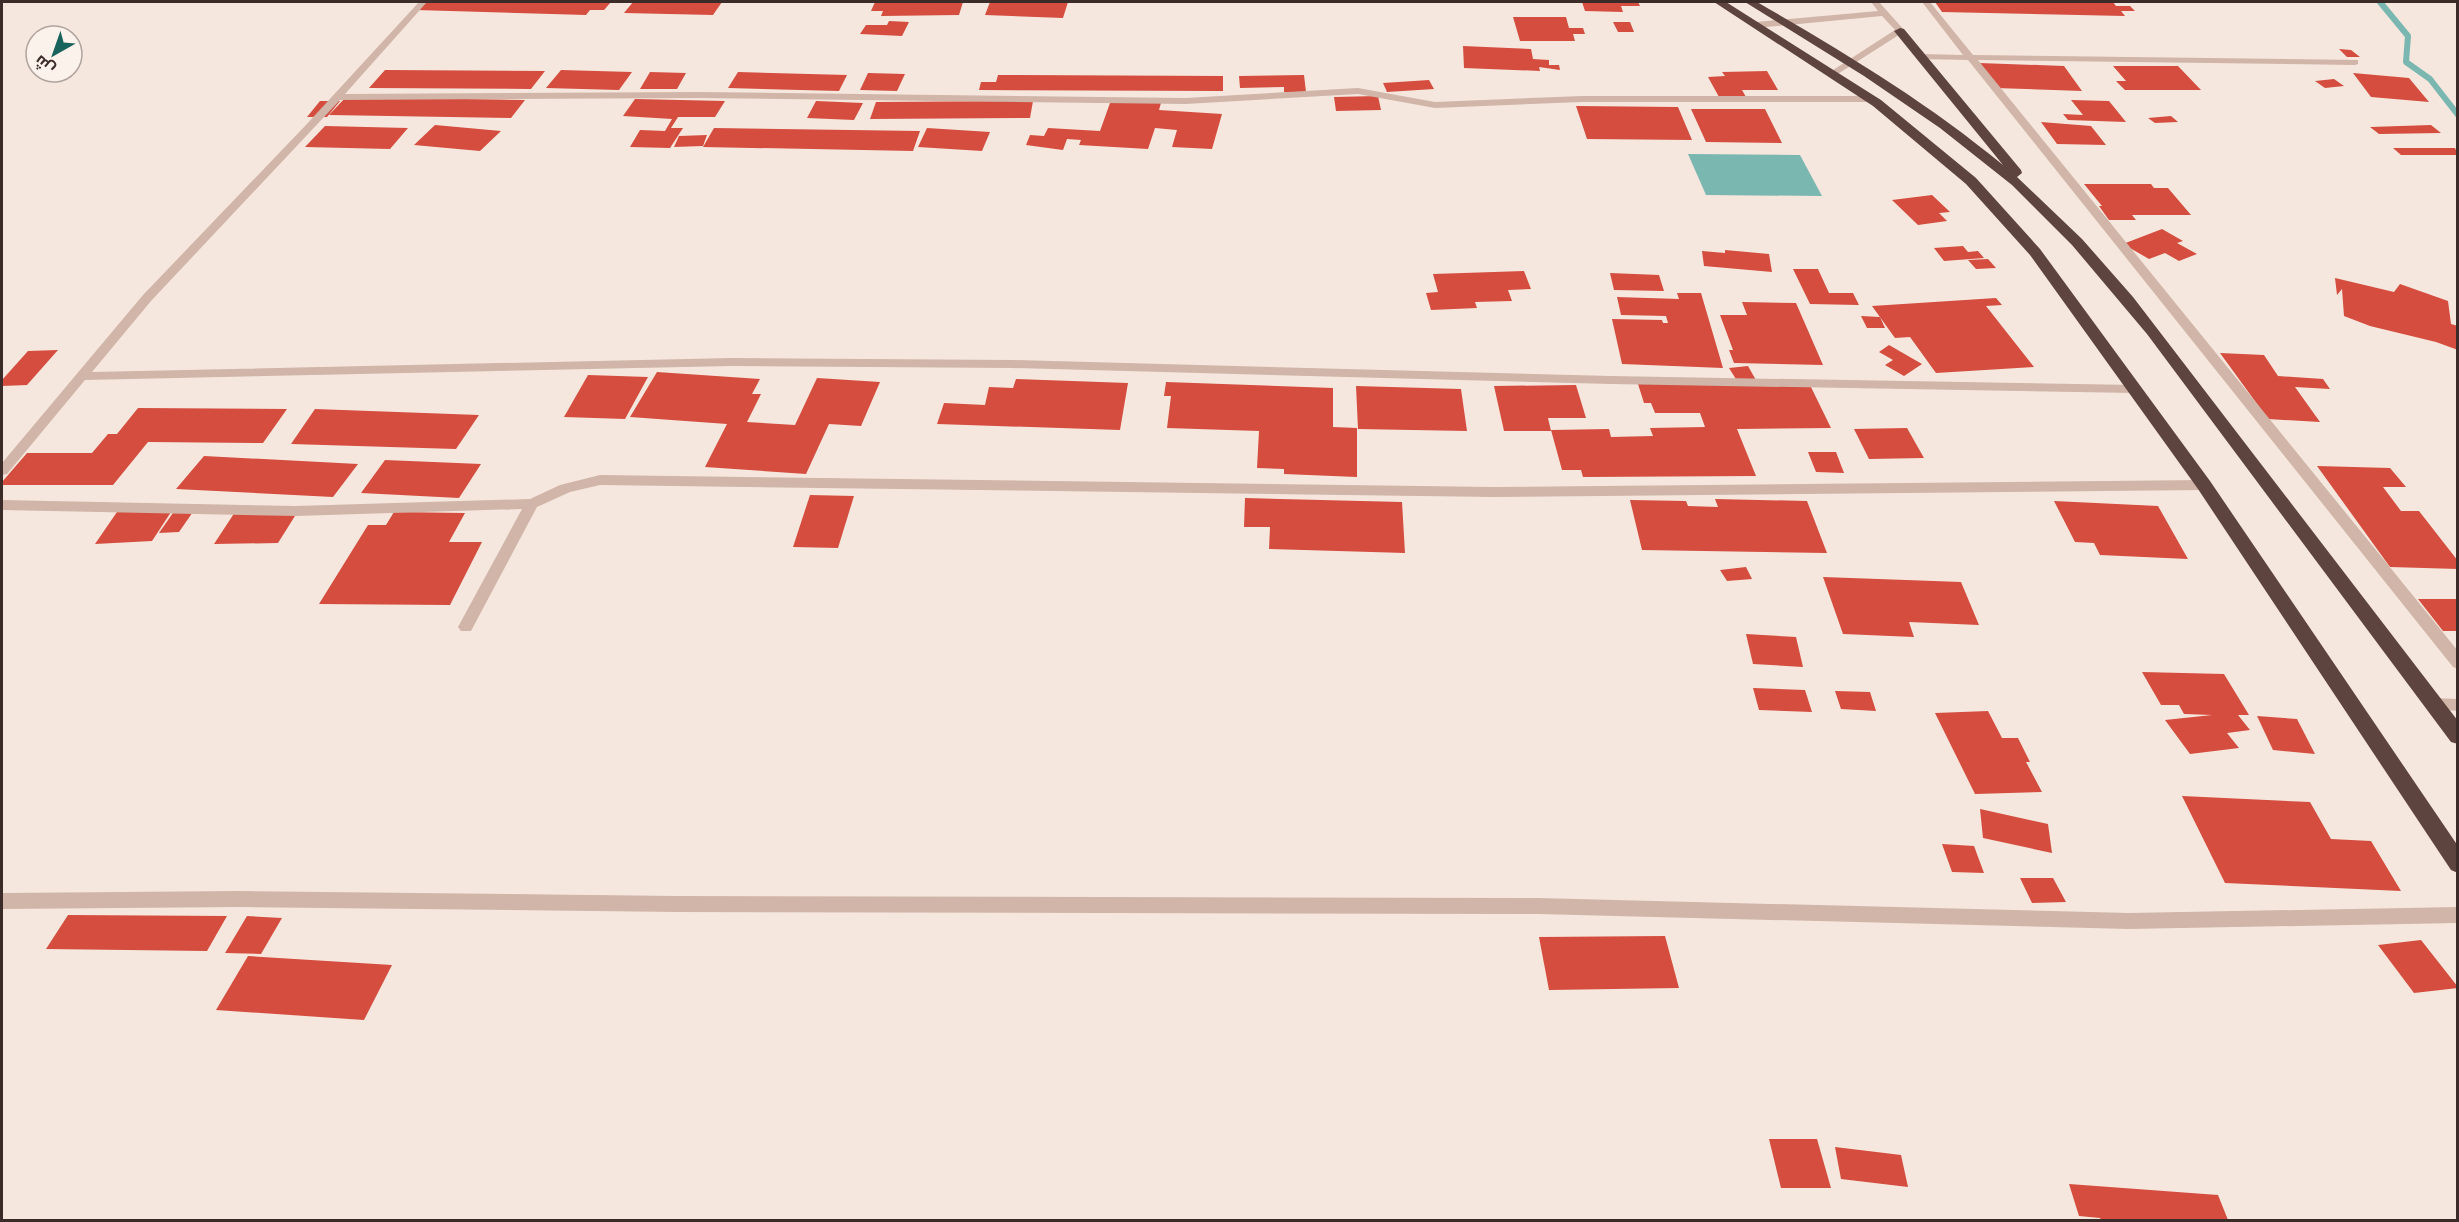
<svg xmlns="http://www.w3.org/2000/svg" width="2459" height="1222" viewBox="0 0 2459 1222" font-family="Ubuntu,Cairo,sans-serif">
	<style>
		.water { fill: #79b7b0 }
		.lines { fill: none; stroke-linecap: round; stroke-linejoin: round }
		.stream { stroke: #79b7b0; stroke-width: 6 }
		.building { fill: #d44d3e }
		.minor { fill: #d0b5a8; fill-rule: evenodd }
		.highway { fill: #5e443f; fill-rule: evenodd }
	</style>
	<rect width="100%" height="100%" fill="#f6e7de"/>
	<polygon class="water" points="1688,154 1800,155 1822,196 1706,195"/>
	<g class="lines">
		<polyline class="stream" points="2380,2 2408,36 2406,62 2430,79 2458,115"/>
	</g>
	<g class="building">
		<polygon points="424,2 611,2 604,10 590,10 586,15 416,10"/>
		<polygon points="633,2 722,2 713,15 624,13"/>
		<polygon points="875,2 963,2 959,15 881,16 883,11 871,11"/>
		<polygon points="990,2 1068,2 1063,18 985,15"/>
		<polygon points="1582,2 1638,2 1640,6 1621,6 1623,12 1585,11"/>
		<polygon points="1935,2 2113,2 2116,6 2130,6 2135,11 2121,11 2125,16 1942,12"/>
		<polygon points="1513,17 1566,17 1569,28 1583,28 1585,34 1573,34 1575,41 1520,41"/>
		<polygon points="889,21 909,22 902,36 860,34 866,25 887,25"/>
		<polygon points="1613,22 1630,22 1634,32 1618,32"/>
		<polygon points="1463,46 1531,49 1533,59 1549,60 1549,65 1559,65 1560,70 1539,67 1540,71 1464,68"/>
		<polygon points="2339,49 2351,50 2360,57 2347,57"/>
		<polygon points="1979,63 2064,66 2082,91 1995,88"/>
		<polygon points="2113,66 2178,66 2201,90 2125,90 2116,81 2126,81"/>
		<polygon points="385,70 545,71 531,89 369,88"/>
		<polygon points="561,70 632,72 619,90 546,88"/>
		<polygon points="1767,71 1778,90 1742,90 1746,97 1719,97 1708,77 1725,76 1722,72"/>
		<polygon points="650,72 686,73 677,89 640,89"/>
		<polygon points="738,72 847,75 839,91 728,88"/>
		<polygon points="868,73 905,74 897,91 860,90"/>
		<polygon points="2353,73 2409,78 2429,102 2371,97"/>
		<polygon points="998,75 1223,76 1223,91 979,90 981,82 996,82"/>
		<polygon points="1304,75 1306,92 1284,92 1284,87 1240,88 1239,76"/>
		<polygon points="2334,79 2344,86 2325,88 2315,81"/>
		<polygon points="1429,80 1434,89 1387,92 1383,83"/>
		<polygon points="1378,96 1381,110 1336,111 1334,97"/>
		<polygon points="346,97 525,100 511,118 329,115"/>
		<polygon points="635,99 725,101 715,117 678,117 671,128 683,128 670,148 630,147 640,130 665,131 672,119 623,116"/>
		<polygon points="2071,100 2109,101 2126,122 2068,120 2063,114 2083,115"/>
		<polygon points="320,101 340,101 327,117 307,117"/>
		<polygon points="816,101 863,103 854,120 807,118"/>
		<polygon points="1033,101 1030,118 870,119 876,102"/>
		<polygon points="1110,103 1161,103 1159,110 1222,114 1212,149 1172,147 1177,130 1155,128 1148,149 1079,145 1081,140 1067,139 1063,150 1026,145 1030,135 1044,136 1048,128 1100,131"/>
		<polygon points="1576,106 1678,107 1692,140 1587,139"/>
		<polygon points="1691,109 1765,109 1782,143 1706,142"/>
		<polygon points="2171,116 2178,122 2155,123 2148,118"/>
		<polygon points="2041,122 2091,126 2106,145 2057,144"/>
		<polygon points="435,125 501,131 480,151 414,145"/>
		<polygon points="2431,125 2441,133 2379,134 2370,127"/>
		<polygon points="325,126 408,128 390,149 305,147"/>
		<polygon points="714,128 920,131 913,151 703,147"/>
		<polygon points="927,128 990,132 982,151 918,147"/>
		<polygon points="707,135 703,146 674,147 679,136"/>
		<polygon points="2393,148 2455,148 2458,155 2401,155"/>
		<polygon points="2084,184 2151,184 2154,188 2168,188 2191,215 2132,215 2136,220 2109,220 2099,206 2102,206"/>
		<polygon points="1932,195 1950,212 1939,213 1947,221 1918,225 1892,200"/>
		<polygon points="2162,229 2183,241 2177,243 2197,254 2179,261 2165,253 2149,259 2123,244"/>
		<polygon points="1963,246 1968,252 1978,251 1984,258 1944,261 1934,248"/>
		<polygon points="1725,250 1769,254 1772,272 1704,266 1702,251 1725,253"/>
		<polygon points="1988,259 1996,268 1976,269 1968,260"/>
		<polygon points="1793,269 1818,269 1829,293 1853,293 1859,305 1810,304"/>
		<polygon points="1524,271 1531,289 1508,290 1512,301 1475,302 1477,308 1431,310 1426,293 1438,292 1433,274"/>
		<polygon points="1610,273 1659,275 1664,291 1614,290"/>
		<polygon points="2335,278 2394,292 2400,284 2448,301 2451,324 2458,326 2458,350 2436,342 2370,326 2344,316 2342,289 2337,295"/>
		<polygon points="1677,293 1701,293 1723,368 1622,364 1612,319 1662,320 1663,323 1668,323 1666,316 1621,315 1617,297 1679,299"/>
		<polygon points="1996,298 2002,305 1986,306 2034,367 1936,373 1910,337 1895,338 1872,306"/>
		<polygon points="1742,302 1796,303 1823,365 1734,363 1729,350 1733,350 1720,315 1747,315"/>
		<polygon points="1861,316 1880,317 1885,328 1867,328"/>
		<polygon points="1889,345 1922,364 1904,376 1885,365 1893,360 1879,352"/>
		<polygon points="58,350 27,385 2,386 2,380 28,351"/>
		<polygon points="2220,353 2264,355 2278,376 2323,379 2330,389 2295,387 2320,422 2268,419"/>
		<polygon points="1748,366 1757,382 1809,383 1831,428 1737,429 1756,476 1583,477 1581,470 1562,470 1551,430 1609,429 1611,437 1653,436 1650,428 1705,427 1700,413 1655,413 1651,403 1644,403 1638,384 1739,384 1729,368"/>
		<polygon points="657,372 760,379 752,394 761,394 747,422 795,425 817,378 880,382 861,426 829,424 806,474 705,467 727,424 630,417"/>
		<polygon points="588,375 648,377 625,419 564,417"/>
		<polygon points="1016,379 1128,383 1120,430 937,424 944,403 985,405 989,387 1013,388"/>
		<polygon points="1166,382 1333,388 1333,427 1357,428 1357,477 1284,474 1284,469 1257,468 1259,431 1167,428 1171,396 1164,396"/>
		<polygon points="1576,385 1586,418 1548,418 1551,431 1504,431 1494,386"/>
		<polygon points="1356,386 1461,389 1467,431 1358,429"/>
		<polygon points="138,408 287,409 263,443 148,442 113,485 2,485 2,482 27,453 92,453 108,434 117,434"/>
		<polygon points="315,409 479,415 456,449 291,444"/>
		<polygon points="1907,428 1924,458 1869,459 1854,429"/>
		<polygon points="1808,452 1836,452 1844,473 1816,472"/>
		<polygon points="204,456 358,464 333,497 176,489"/>
		<polygon points="385,460 481,464 459,498 361,493"/>
		<polygon points="2317,466 2390,468 2406,487 2383,487 2401,511 2419,511 2458,561 2458,569 2390,567"/>
		<polygon points="810,495 854,496 838,548 793,547"/>
		<polygon points="1245,498 1402,502 1405,553 1269,549 1270,527 1244,527"/>
		<polygon points="1715,499 1807,501 1827,553 1642,550 1630,500 1686,501 1688,506 1718,507"/>
		<polygon points="2054,501 2158,506 2188,559 2100,555 2094,543 2075,542"/>
		<polygon points="300,508 278,543 214,544 237,509"/>
		<polygon points="173,509 152,541 95,544 117,512"/>
		<polygon points="195,509 179,532 159,533 175,510"/>
		<polygon points="394,512 465,513 449,542 482,542 450,605 319,604 368,525 386,525"/>
		<polygon points="1746,567 1752,579 1727,581 1720,570"/>
		<polygon points="1823,577 1961,582 1979,625 1909,622 1914,637 1843,634"/>
		<polygon points="2418,599 2458,599 2458,631 2443,631"/>
		<polygon points="1746,634 1796,637 1803,667 1753,664"/>
		<polygon points="2142,672 2224,674 2249,715 2238,715 2250,730 2227,733 2239,748 2190,754 2165,720 2212,715 2184,714 2179,705 2161,705"/>
		<polygon points="1753,688 1805,690 1812,712 1759,710"/>
		<polygon points="1835,691 1870,692 1876,711 1841,709"/>
		<polygon points="1988,711 2002,738 2018,738 2030,762 2026,762 2042,792 1975,794 1935,713"/>
		<polygon points="2257,716 2297,719 2315,754 2273,750"/>
		<polygon points="2182,796 2310,802 2331,839 2371,841 2401,891 2225,883"/>
		<polygon points="1980,809 2048,824 2052,853 1983,838"/>
		<polygon points="1942,844 1974,846 1984,873 1952,872"/>
		<polygon points="2020,878 2053,878 2066,902 2032,903"/>
		<polygon points="68,915 227,916 207,951 46,949"/>
		<polygon points="247,916 282,918 261,954 225,953"/>
		<polygon points="1665,936 1679,988 1549,990 1539,937"/>
		<polygon points="2421,940 2458,987 2458,988 2414,993 2378,945"/>
		<polygon points="248,956 392,965 364,1020 216,1010"/>
		<polygon points="1769,1139 1817,1139 1831,1188 1781,1188"/>
		<polygon points="1835,1147 1901,1155 1908,1187 1841,1179"/>
		<polygon points="2069,1184 2218,1195 2228,1220 2101,1220 2100,1218 2079,1216"/>
	</g>
	<g class="lines">
		<g class="minor">
			<polygon points="419,2 427,2 345,94 698,92 1186,98 1358,88 1435,102 1582,96 1869,96 1874,99 1869,102 1582,102 1435,108 1358,94 1186,104 698,98 340,100 151,301 92,372 731,358 1012,360 1611,376 2135,385 2141,389 2135,393 1611,384 1012,368 731,366 85,380 7,474 2,475 2,463 143,295 305,126"/>
			<polygon points="1871,2 1879,2 1905,31 1833,77 1828,74 1830,72 1895,30 1882,16 1756,28 1751,25 1756,22 1878,11"/>
			<polygon points="1922,2 1930,2 1973,55 2358,60 2358,64 2355,65 1978,60 2458,651 2458,669 2453,667 1968,60 1919,59 1919,55 1922,54 1963,55"/>
			<polygon points="600,475 1494,487 2204,480 2211,485 2204,490 1494,497 600,485 570,492 537,507 471,631 461,631 458,627 522,509 296,516 2,510 2,500 296,506 530,499 560,485"/>
			<polygon points="2433,698 2458,699 2458,711 2427,708 2425,704 2427,700"/>
			<polygon points="240,891 677,896 1538,898 2129,913 2458,907 2458,923 2129,929 1538,914 677,912 240,907 2,909 2,893"/>
		</g>
		<g class="highway">
			<polygon points="1714,2 1726,2 1881,100 1976,178 2040,249 2210,481 2458,846 2458,873 2451,870 2198,489 2030,255 1966,184 1873,106"/>
			<path d="M 1745,2 L 1757,2 C 1842,51 1927,102 2003,165 L 1894,31 L 1900,28 L 1904,29 L 2021,170 L 2022,173 L 2017,177 L 2082,239 L 2133,297 L 2458,721 L 2458,744 L 2451,742 L 2147,334 L 2072,245 L 2012,185 L 1940,128 L 1864,76 Z"/>
		</g>
	</g>
	<rect width="2459" height="1222" fill="none" stroke="#3c2c29" stroke-width="6"/>
	<g transform="translate(54 54) rotate(220)"><circle r="28" fill="#fcf2ec" stroke="#afa39e" stroke-width="1.5"/>
	<path d="M0-4.5L10 22L0 15L-10 22Z" fill="#19635d"/>
	<text y="-9" font-size="16" font-weight="bold" text-anchor="middle" fill="#3c2c29">ش</text>
	</g>
</svg>
